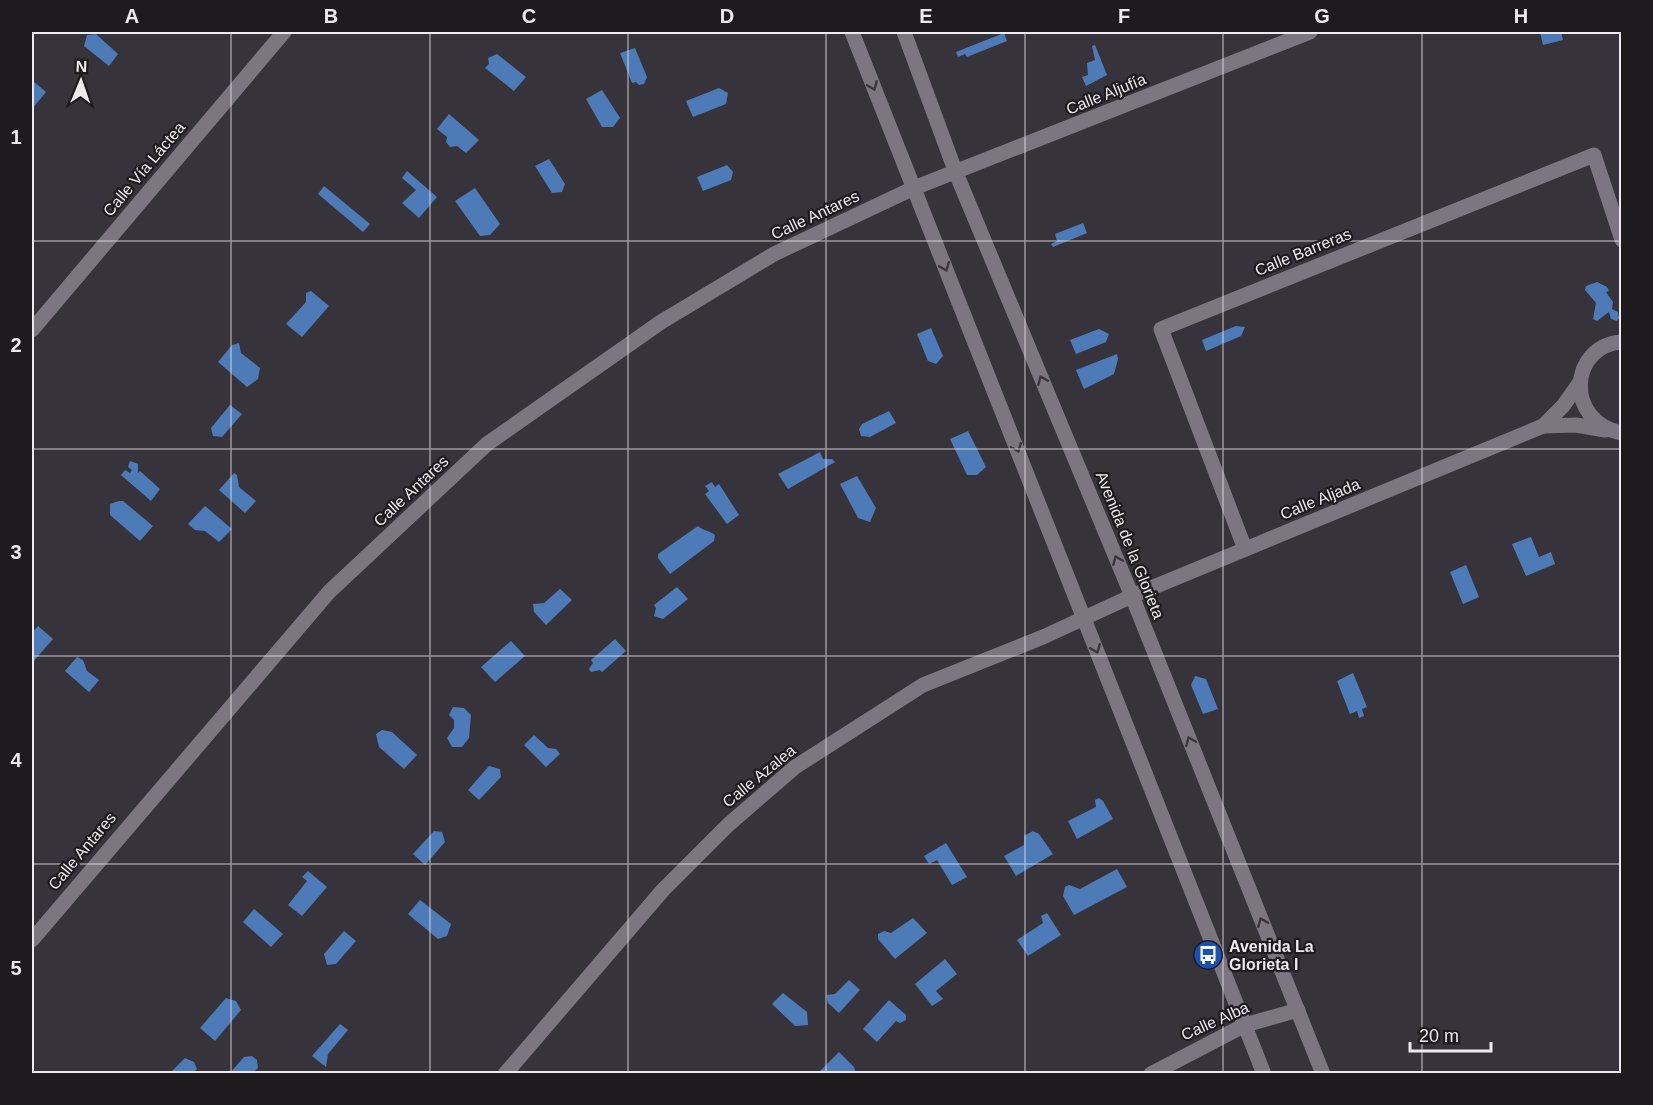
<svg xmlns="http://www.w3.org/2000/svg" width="1653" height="1105" viewBox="0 0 1653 1105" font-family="Arial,sans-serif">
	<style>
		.water { fill: #4d7bb7 }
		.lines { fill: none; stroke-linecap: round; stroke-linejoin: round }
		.minor { stroke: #7b7680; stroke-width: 15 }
		.oneway { stroke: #3a363c }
		.grid { fill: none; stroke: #ece9ef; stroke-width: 1.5; stroke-opacity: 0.55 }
		.labels { text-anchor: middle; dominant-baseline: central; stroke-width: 4.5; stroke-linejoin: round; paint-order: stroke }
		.street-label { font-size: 16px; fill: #ece9ef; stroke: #1e1b1f }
		.poi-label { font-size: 16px; font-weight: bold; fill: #ece9ef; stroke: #1e1b1f; text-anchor: start }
		.neatline { fill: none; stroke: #ece9ef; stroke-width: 2 }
		.grid-label { font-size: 20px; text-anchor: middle; font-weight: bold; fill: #ece9ef }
	</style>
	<rect width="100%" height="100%" fill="#37333b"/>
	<g class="water">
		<polygon points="1540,32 1561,32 1563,40 1543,45"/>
		<polygon points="1004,33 1007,41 967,57 965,54 958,57 956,52"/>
		<polygon points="96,34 118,54 109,66 84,46 87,35"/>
		<polygon points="1095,45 1107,75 1086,86 1082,77 1088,75 1087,63 1095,60 1092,46"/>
		<polygon points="635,48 647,77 644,84 639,85 636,82 632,83 620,53"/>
		<polygon points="497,54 526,77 514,91 485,68 489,64 488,58"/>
		<polygon points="32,80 46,92 32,109"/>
		<polygon points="719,88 728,93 726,104 693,117 686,101"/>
		<polygon points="602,90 620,118 613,127 602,127 586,99"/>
		<polygon points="449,114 479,140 466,153 457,146 450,147 446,142 447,137 437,129"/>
		<polygon points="549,159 565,184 562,192 552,193 535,166"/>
		<polygon points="727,165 733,172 731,180 703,191 697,177"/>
		<polygon points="407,171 437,197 419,218 402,203 416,190 402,178"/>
		<polygon points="324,186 370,224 363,232 318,194"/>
		<polygon points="475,188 500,224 490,235 480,236 455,201"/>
		<polygon points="1083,223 1087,233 1053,247 1051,244 1057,241 1055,234"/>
		<polygon points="1597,282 1607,287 1609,291 1606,292 1613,302 1612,309 1618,312 1619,318 1617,321 1611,319 1609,312 1597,321 1593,319 1596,303 1585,290 1586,286"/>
		<polygon points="311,291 329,306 302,337 286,324 306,302 306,293"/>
		<polygon points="1236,326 1245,327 1241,336 1206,351 1202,340"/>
		<polygon points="931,328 943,356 936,364 928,361 917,334"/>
		<polygon points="1099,329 1109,334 1106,342 1076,354 1070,340"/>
		<polygon points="239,343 241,353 260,368 258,379 247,387 218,362 232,345"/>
		<polygon points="1117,354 1118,359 1114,374 1084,389 1076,370"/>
		<polygon points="230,405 242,414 222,437 213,436 211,428"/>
		<polygon points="889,411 896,423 870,437 861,436 859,429 862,424"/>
		<polygon points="968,431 986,467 977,475 967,475 950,439"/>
		<polygon points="820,452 823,459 832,459 835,462 788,489 778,474"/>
		<polygon points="130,461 138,464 138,473 140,471 160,489 151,501 121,475 125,470 130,473 132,470 128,467"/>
		<polygon points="234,473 237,475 239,487 256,501 245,513 219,490"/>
		<polygon points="857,476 876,508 870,522 858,518 840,484"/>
		<polygon points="712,482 715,487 719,484 739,515 727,524 705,494 709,491 705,486"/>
		<polygon points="119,501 123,501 153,526 140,541 110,515 110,504"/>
		<polygon points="205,506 232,529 219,542 205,531 195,530 188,524"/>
		<path d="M 698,526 C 703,531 709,530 715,535 L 714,541 L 670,574 L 658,558 L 658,554 Z"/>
		<polygon points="1531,537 1539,557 1551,552 1555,564 1526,576 1512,544"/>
		<polygon points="1466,565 1479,597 1463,604 1450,572"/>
		<polygon points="677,587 688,599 663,619 654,616 656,608 654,605"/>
		<polygon points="560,589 572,600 546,625 534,612 533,604 544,603"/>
		<polygon points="38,626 53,639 32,663 32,633"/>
		<polygon points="615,639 626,651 602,672 600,670 591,672 589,669 593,663 591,660"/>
		<polygon points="511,641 525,656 495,682 481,667"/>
		<polygon points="77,657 83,660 87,671 99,680 89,692 65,671"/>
		<polygon points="1353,673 1367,707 1362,709 1364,716 1359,718 1357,711 1350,714 1337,681"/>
		<polygon points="1195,676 1206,679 1218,709 1203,714 1191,685"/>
		<polygon points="453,707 464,708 471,715 469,738 462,747 452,747 447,738 454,728 454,720 449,715"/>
		<polygon points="382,730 392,732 417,755 404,769 379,747 376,734"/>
		<polygon points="534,735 548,748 556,749 560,754 546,767 524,745"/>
		<polygon points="489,766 500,769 501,777 479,800 468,790"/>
		<polygon points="1099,798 1103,801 1113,819 1077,839 1068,821 1096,807 1095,800"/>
		<polygon points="434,831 442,832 445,842 425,865 413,854"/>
		<polygon points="1033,831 1039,834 1053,854 1016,876 1004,856 1024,845 1024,836"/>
		<polygon points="946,843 967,877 952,885 937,860 929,864 924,856"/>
		<polygon points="1117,869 1127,887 1074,915 1063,896 1065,887 1069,885 1080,889"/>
		<polygon points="308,871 327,887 302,916 288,905 307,881 302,877"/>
		<polygon points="420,900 451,924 447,936 438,939 408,914"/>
		<polygon points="254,909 283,934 271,947 243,922"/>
		<polygon points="1047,913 1061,935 1028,956 1017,940 1043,923 1041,916"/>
		<polygon points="913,918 927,933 895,959 878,939 878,934 884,931 891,933"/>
		<polygon points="344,931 356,941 336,964 327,965 324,954"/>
		<polygon points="945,959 957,974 936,991 943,999 932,1006 915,984"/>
		<polygon points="849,980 860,990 839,1013 828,1003 826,995 835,994"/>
		<polygon points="783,993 807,1012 808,1025 795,1026 772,1004"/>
		<polygon points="226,998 236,1001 241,1010 215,1041 200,1028"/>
		<polygon points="889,1000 906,1015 906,1020 900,1023 896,1021 877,1042 863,1029"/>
		<polygon points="340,1024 348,1030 328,1054 326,1067 312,1056"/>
		<polygon points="839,1052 854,1067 856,1073 818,1073"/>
		<polygon points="252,1056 257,1060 258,1068 253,1073 230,1073 244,1057"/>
		<polygon points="185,1058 194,1062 197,1069 193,1073 170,1073"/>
	</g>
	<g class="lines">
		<g class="minor">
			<polyline points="852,32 1264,1074"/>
			<polyline points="904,32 956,173 1132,596 1323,1074"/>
			<polyline points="32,330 284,32"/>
			<path d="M 1622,342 C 1569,345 1564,422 1622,433"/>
			<polyline points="1580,382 1563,406 1543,426 1576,425 1605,430"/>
			<polyline points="1245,549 1161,329 1594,155 1622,240"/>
			<polyline points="32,940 329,592 487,444 661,322 774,254 914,188 1310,32"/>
			<polyline points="505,1074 663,890 728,825 795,767 923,685 1043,637 1132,596 1543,426"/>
			<polyline points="1151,1074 1245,1025 1298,1010"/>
		</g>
	</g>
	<defs><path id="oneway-chevron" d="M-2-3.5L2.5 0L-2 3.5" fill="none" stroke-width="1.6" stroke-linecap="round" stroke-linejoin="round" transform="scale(1.5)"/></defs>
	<g class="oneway">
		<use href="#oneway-chevron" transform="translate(873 86) rotate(68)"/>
		<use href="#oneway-chevron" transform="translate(945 267) rotate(68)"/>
		<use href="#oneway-chevron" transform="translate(1042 380) rotate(-113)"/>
		<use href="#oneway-chevron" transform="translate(1017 448) rotate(68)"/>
		<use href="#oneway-chevron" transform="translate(1117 560) rotate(-113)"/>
		<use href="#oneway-chevron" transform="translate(1096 649) rotate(68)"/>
		<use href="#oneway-chevron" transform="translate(1190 741) rotate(-112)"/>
		<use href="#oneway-chevron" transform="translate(1262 922) rotate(-112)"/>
	</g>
	<path class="grid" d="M 231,32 L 231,1074M 430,32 L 430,1074M 628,32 L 628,1074M 826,32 L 826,1074M 1025,32 L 1025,1074M 1223,32 L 1223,1074M 1422,32 L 1422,1074M 32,241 L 1622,241M 32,449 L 1622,449M 32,656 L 1622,656M 32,864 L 1622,864"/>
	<defs>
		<g id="bus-disc" transform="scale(1.5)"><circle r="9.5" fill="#1a4fb4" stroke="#1e1b1f"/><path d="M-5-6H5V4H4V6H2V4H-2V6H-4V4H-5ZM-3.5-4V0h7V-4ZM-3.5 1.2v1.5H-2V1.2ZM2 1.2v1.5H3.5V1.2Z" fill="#fff"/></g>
	</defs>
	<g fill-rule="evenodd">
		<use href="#bus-disc" x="1208" y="955"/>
	</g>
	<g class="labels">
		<g class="street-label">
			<text transform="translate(1106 94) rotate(-22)">Calle Aljufía</text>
			<text transform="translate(144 169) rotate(-50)">Calle Vía Láctea</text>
			<text transform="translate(815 215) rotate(-25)">Calle Antares</text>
			<text transform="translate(1303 252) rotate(-22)">Calle Barreras</text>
			<text transform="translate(411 491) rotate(-43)">Calle Antares</text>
			<text transform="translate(1320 499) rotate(-22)">Calle Aljada</text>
			<text transform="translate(1130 545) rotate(68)">Avenida de la Glorieta</text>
			<text transform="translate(759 776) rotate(-39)">Calle Azalea</text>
			<text transform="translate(82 851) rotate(-50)">Calle Antares</text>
			<text transform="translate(1215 1021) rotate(-24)">Calle Alba</text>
		</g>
		<g class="poi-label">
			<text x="1229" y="946">Avenida La<tspan x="1229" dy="18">Glorieta I</tspan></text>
		</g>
	</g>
	<rect width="1653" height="1105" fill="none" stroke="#1e1b1f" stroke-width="66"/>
	<g transform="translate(81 81) rotate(2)" stroke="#1e1b1f" stroke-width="4.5" paint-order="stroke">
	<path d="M0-4.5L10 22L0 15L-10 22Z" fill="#ece9ef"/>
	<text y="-9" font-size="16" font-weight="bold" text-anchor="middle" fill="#ece9ef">N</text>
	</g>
	<path d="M1410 1042v9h81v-9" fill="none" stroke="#ece9ef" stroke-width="3"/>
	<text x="1419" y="1042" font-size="18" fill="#ece9ef" stroke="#1e1b1f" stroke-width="4.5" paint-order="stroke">20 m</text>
	<rect x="33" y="33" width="1587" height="1039" class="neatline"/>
	<g class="grid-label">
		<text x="132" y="23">A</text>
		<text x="331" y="23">B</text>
		<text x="529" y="23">C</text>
		<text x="727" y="23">D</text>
		<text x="926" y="23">E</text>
		<text x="1124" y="23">F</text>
		<text x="1322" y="23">G</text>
		<text x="1521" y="23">H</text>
		<text x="16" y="144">1</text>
		<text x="16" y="352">2</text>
		<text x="16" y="559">3</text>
		<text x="16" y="767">4</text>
		<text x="16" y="975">5</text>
	</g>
</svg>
